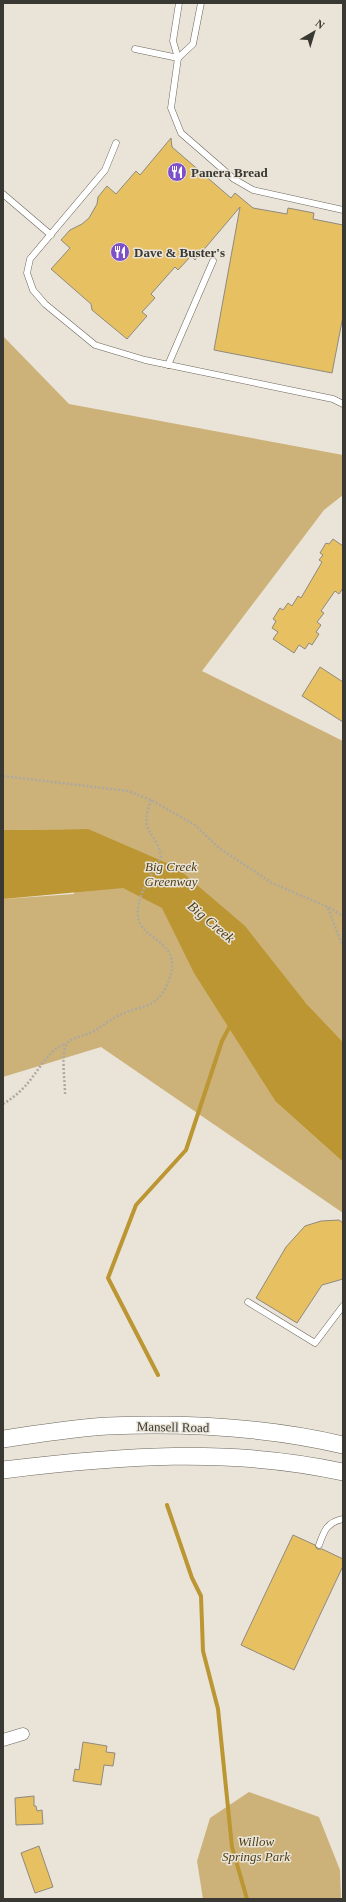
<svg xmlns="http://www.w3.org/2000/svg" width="346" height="1902" viewBox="0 0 346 1902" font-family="Georgia,serif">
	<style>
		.green { fill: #ccb278 }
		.water { fill: #bb9633 }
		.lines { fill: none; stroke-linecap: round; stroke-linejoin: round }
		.stream { stroke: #bb9633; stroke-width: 4 }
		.building { fill: #e7c061; stroke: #8f8a7f }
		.service-casing { stroke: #6b665b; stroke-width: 7 }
		.minor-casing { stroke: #6b665b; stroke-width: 13 }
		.secondary-casing { stroke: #6b665b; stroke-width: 18 }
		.path { stroke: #ada89f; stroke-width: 2.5; stroke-dasharray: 2 2; stroke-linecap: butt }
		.service { stroke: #fff; stroke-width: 6 }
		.minor { stroke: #fff; stroke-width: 12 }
		.secondary { stroke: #fff; stroke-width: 17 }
		.labels { text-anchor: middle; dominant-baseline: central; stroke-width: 3; stroke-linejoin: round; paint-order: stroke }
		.poi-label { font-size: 13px; font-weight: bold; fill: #3a3833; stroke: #eae4d8; text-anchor: start }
		.park-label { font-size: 13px; font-style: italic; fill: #4d3d14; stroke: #eae4d8 }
		.street-label { font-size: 13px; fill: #3a3833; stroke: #eae4d8 }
		.water-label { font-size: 14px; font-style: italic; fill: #4f3f17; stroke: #eae4d8 }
	</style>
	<rect width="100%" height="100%" fill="#eae4d8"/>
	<g class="green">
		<polygon points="3,336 69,404 343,455 343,495 324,510 202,671 343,741 343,1042 305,1002 276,1102 343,1162 343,1213 101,1047 3,1077 3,899 74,894 88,829 3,830"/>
		<polygon points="249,1792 319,1817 340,1870 341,1899 203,1899 197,1861 210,1818"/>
	</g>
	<polygon class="water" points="88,829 176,867 245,926 305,1002 343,1042 343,1162 276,1102 194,973 162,908 123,888 3,899 3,830"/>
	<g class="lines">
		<g class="stream">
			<polyline points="158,1375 108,1278 136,1205 186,1150 222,1041 231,1024"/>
			<polyline points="167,1505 192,1578 201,1596 203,1651 218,1709 232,1847 247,1899"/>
		</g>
	</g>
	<g class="building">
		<polygon points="171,138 172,147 231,198 235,193 253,208 287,214 288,208 314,213 313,219 343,225 343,316 332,373 214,350 240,207 195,260 191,256 178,270 175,267 151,294 155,298 142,312 147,316 127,339 92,310 91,304 51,269 70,248 61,240 70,230 82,224 89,218 97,204 98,197 107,186 116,194 136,171 140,175"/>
		<polygon points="333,539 343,546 343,588 339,594 335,591 321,611 324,613 317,622 321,625 316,632 319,634 312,645 309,643 305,649 299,645 294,653 273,639 278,632 272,628 276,621 273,619 280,608 283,610 288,603 292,606 298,596 301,598 322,562 319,560 323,555 320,553 326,543 329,544"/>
		<polygon points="320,667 343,682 343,722 302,696"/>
		<polygon points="339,1220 343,1223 343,1279 322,1285 297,1323 256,1298 286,1247 305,1226 321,1221"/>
		<polygon points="293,1535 315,1545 317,1549 322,1549 343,1559 343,1566 294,1670 241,1645"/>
		<polygon points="83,1742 107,1746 106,1752 115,1753 113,1766 104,1765 101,1785 73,1781 75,1769 79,1770"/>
		<polygon points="34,1796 34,1806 36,1806 37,1811 42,1810 43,1824 16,1825 15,1798"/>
		<polygon points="39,1846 53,1887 35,1893 21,1853"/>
	</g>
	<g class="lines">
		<g class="service-casing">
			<g id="service">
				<polyline points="179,3 173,41 178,58 171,108 181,133 234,179 253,190 343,210"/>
				<polyline points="135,49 178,58"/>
				<polyline points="178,58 193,44 201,3"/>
				<polyline points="116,143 105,170 30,259 27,273 33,290 45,304 95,345 145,360 333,399 343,404"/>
				<polyline points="3,194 51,235"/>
				<polyline points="168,365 213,261"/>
				<polyline points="248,1302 315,1343 343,1306"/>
				<path d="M 319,1545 C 324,1531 327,1522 343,1519"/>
			</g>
		</g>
		<g class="minor-casing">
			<polyline id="minor" points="3,1740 23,1734"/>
		</g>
		<g class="secondary-casing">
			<g id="secondary">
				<path d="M 3,1439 C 37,1434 73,1428 108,1426 C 186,1423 267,1427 343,1445"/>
				<path d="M 3,1470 C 117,1456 229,1447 343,1472"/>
			</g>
		</g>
		<g class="path">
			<polyline points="3,776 128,791 151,800 195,825 219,848 272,883 328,907 343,916"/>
			<polyline points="328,908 343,947"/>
			<path d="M 65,1094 C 65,1081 61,1056 66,1045 C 69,1038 80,1037 87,1034 C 100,1029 111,1018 124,1013 C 133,1009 144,1008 152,1003 C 158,999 163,993 166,987 C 189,939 140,943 138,916 C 136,896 152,874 161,857 C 157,830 138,835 151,800"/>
			<path d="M 3,1104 C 12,1099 21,1091 27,1084 C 38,1072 49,1048 66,1044"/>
		</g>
		<use href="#service" class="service"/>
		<use href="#minor" class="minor"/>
		<use href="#secondary" class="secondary"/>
	</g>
	<defs>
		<g id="restaurant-disc" transform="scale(1)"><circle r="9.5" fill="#7d50c9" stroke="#eae4d8"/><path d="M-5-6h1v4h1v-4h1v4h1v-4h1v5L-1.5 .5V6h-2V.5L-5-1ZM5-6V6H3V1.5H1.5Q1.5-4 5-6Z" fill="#fff"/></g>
	</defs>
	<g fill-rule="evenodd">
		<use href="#restaurant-disc" x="177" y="172"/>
		<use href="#restaurant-disc" x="120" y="252"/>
	</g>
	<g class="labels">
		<g class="poi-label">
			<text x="191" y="172">Panera Bread</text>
			<text x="134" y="252">Dave &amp; Buster's</text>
		</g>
		<g class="park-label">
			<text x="171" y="866">Big Creek<tspan x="171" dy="15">Greenway</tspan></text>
			<text x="256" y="1841">Willow<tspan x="256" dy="15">Springs Park</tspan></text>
		</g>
		<g class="street-label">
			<text transform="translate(173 1427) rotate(1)">Mansell Road</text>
		</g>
		<g class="water-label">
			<text transform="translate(211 922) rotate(40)">Big Creek</text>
		</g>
	</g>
	<rect width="346" height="1902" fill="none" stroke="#3a3833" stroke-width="8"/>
	<g transform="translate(314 32) rotate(38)" stroke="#eae4d8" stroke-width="3" paint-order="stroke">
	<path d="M0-3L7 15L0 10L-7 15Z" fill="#3a3833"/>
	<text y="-6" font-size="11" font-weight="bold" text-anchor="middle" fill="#3a3833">N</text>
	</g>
</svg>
